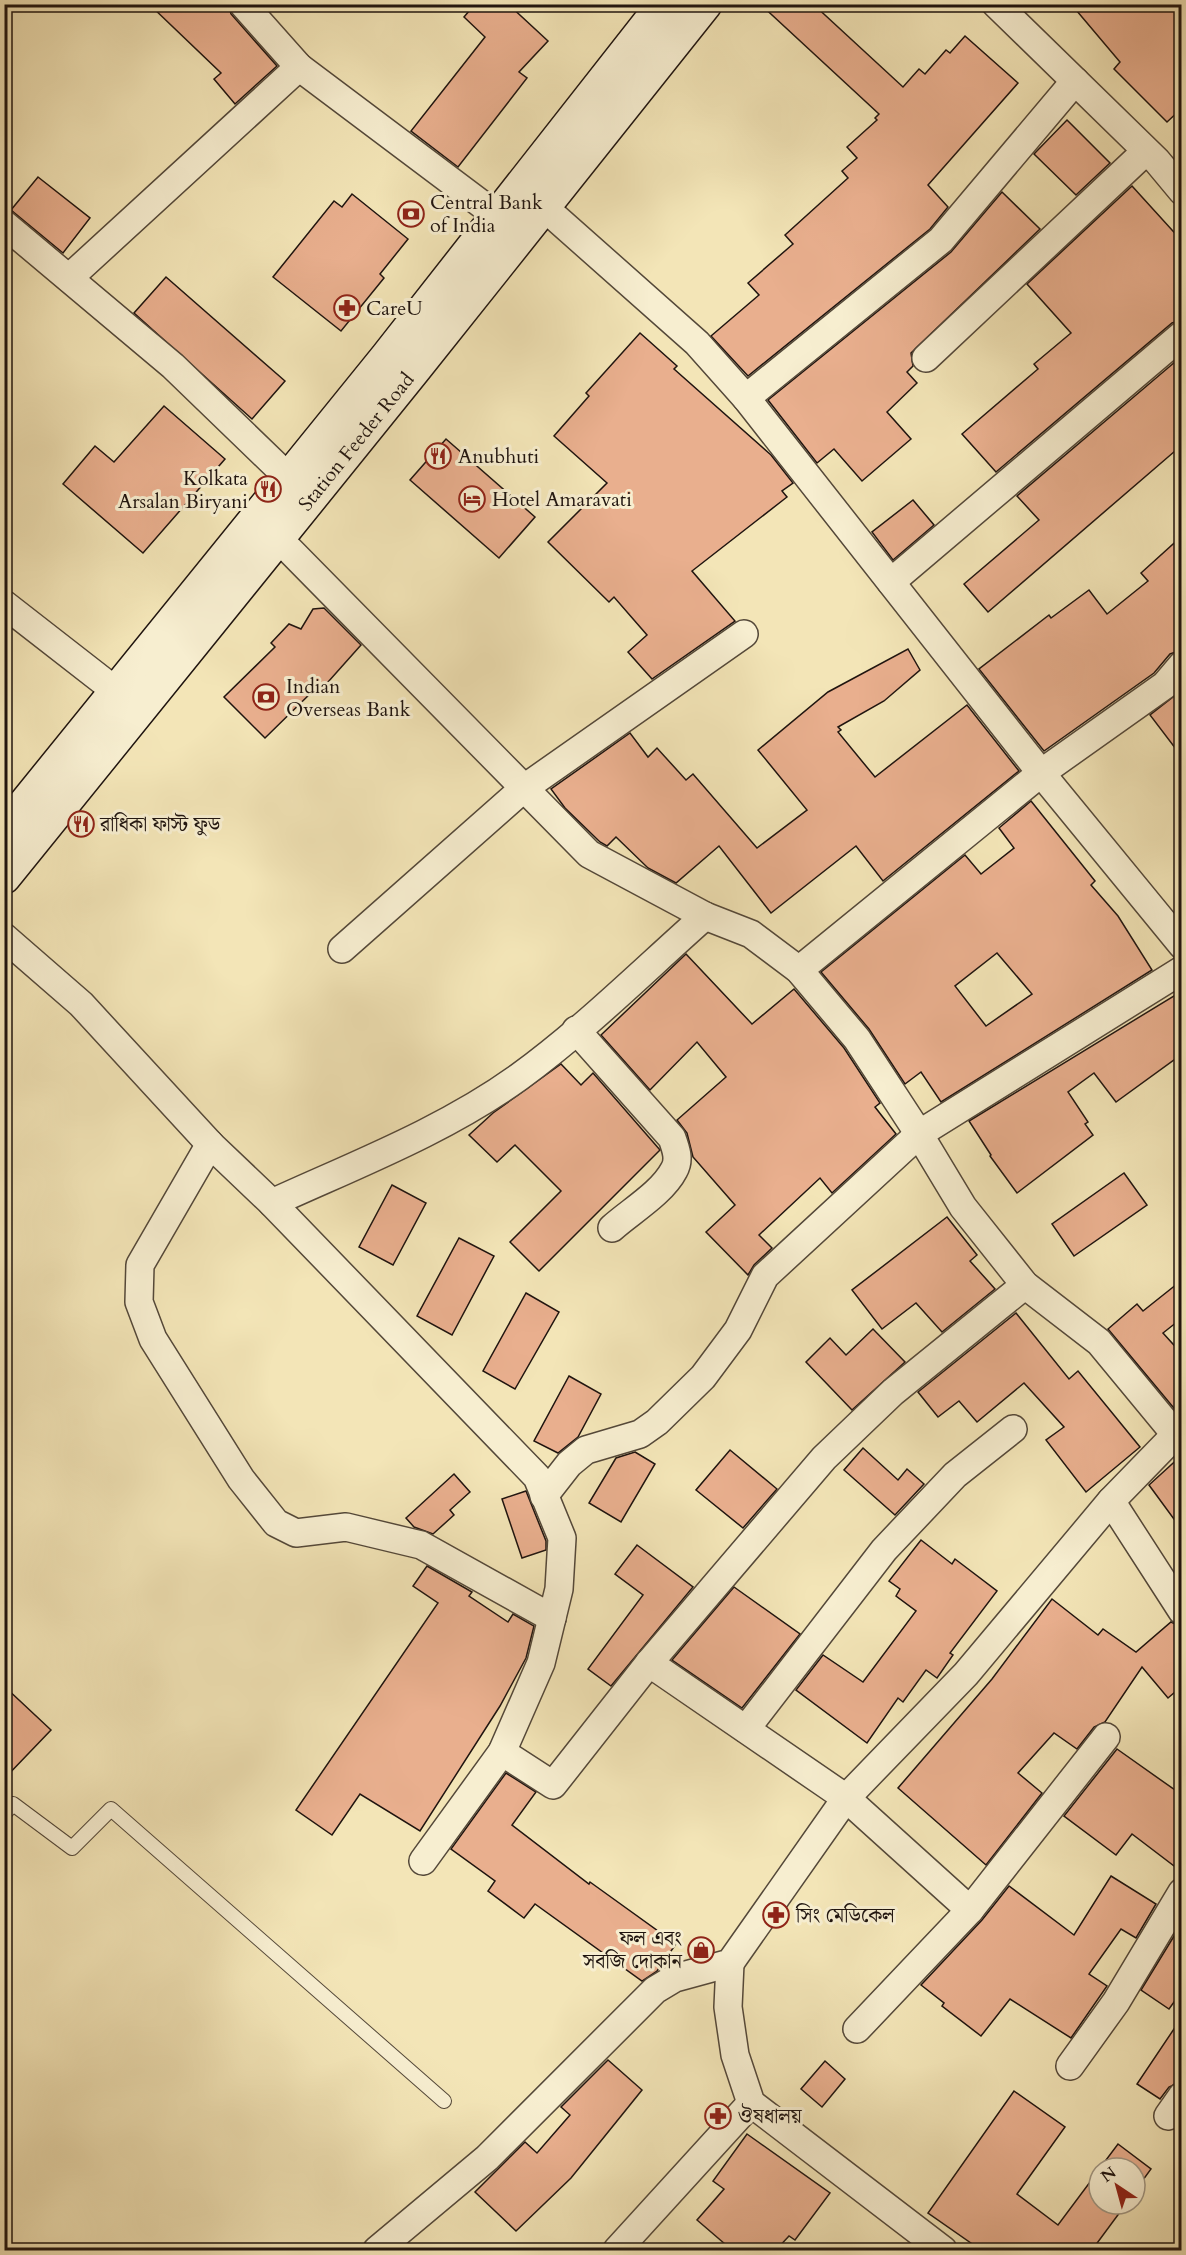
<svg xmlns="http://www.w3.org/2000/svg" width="1186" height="2255" viewBox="0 0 1186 2255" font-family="Cardo,'Noto Serif Bengali',serif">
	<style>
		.building { fill: #e9af8e; stroke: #1f140f; stroke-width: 1.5; fill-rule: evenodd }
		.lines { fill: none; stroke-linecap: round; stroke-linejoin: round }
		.lane-casing { stroke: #544839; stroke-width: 16 }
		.street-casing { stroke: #544839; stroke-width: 30 }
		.secondary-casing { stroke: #1f140f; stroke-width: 36 }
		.lane { stroke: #f7eed0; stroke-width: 14 }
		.street { stroke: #f7eed0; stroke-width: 27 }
		.secondary { stroke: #f7eed0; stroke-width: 33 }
		.labels { text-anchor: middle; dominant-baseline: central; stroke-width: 6; stroke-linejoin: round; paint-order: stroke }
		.poi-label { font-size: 20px; fill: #1f140f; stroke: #f7eed0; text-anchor: start }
		.street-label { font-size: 20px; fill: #1f140f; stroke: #f7eed0 }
	</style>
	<rect width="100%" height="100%" fill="#f3e5b7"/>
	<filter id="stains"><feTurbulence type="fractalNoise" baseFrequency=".00333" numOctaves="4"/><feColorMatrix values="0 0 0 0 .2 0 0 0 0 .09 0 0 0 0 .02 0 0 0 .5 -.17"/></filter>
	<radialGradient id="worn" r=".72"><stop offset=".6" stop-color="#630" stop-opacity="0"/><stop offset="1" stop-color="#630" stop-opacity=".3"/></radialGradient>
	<g class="building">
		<polygon points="149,4 228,4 231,14 277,66 235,104 214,79 221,73"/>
		<polygon points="475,4 508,4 548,41 519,72 527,78 458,167 411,131 485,37 464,17"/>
		<polygon points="760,4 813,4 903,87 919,69 925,74 946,50 950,53 965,36 1018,83 928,185 948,207 930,229 748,376 711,336 759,295 748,283 793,244 785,235 848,178 842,171 857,158 847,147 877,120 875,118 879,114"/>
		<polygon points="1071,4 1182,4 1182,108 1167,122 1114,69 1120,62"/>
		<polygon points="1067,120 1110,163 1076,195 1034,154"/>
		<polygon points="38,177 90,218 63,253 11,210"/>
		<polygon points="1132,186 1182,241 1182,320 1172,323 996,472 962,434 1038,369 1034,364 1071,333 1027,284"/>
		<polygon points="1002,192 1040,229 911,353 913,366 907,372 917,383 887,412 911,439 862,481 834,449 817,463 768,400 951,252"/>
		<polygon points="352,194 408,239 380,274 384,278 341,331 273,277 334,201 342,207"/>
		<polygon points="166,277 285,381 252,419 134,313"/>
		<polygon points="640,333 677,366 674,369 771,455 793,483 782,491 787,497 692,571 735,621 652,679 628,652 647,635 614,597 609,602 548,542 607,483 554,436 589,396 586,393"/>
		<polygon points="1182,356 1182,445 988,612 964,584 1039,520 1017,496"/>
		<polygon points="164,406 225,459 143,553 63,484 95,446 114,462"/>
		<polygon points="446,439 535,517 499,558 410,480"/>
		<polygon points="913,500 934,525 893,560 872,532"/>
		<polygon points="1182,536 1182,650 1170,654 1154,673 1044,751 979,669 1049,615 1051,618 1089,590 1107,614 1148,581 1141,573"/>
		<polygon points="324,608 361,645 320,691 316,688 265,738 224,697 275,647 271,643 289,624 301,629 313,609"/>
		<polygon points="908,649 920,670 884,701 838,727 841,730 838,732 875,777 967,705 1019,771 883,881 856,846 771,913 719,846 676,883 648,868 616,837 607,846 600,842 565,808 551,789 630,733 648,757 657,748 686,780 693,774 757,848 807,810 758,750 828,692"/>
		<polygon points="1182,690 1182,757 1150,715"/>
		<path d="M 1031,801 L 1095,881 L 1091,885 L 1118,916 L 1152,970 L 941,1102 L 921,1072 L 905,1084 L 869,1029 L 821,972 L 965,855 L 981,874 L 1014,848 L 999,828 ZM 997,953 L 1032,994 L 986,1026 L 955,986 Z"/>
		<polygon points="686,954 752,1024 794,989 844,1048 880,1103 875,1107 896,1134 832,1193 820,1178 759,1235 772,1248 754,1265 748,1275 706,1232 735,1205 693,1157 687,1133 677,1120 726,1077 697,1042 650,1090 601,1035"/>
		<polygon points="1182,991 1182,1054 1116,1102 1094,1073 1068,1092 1088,1122 1085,1124 1093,1135 1017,1193 990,1156 991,1155 969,1121"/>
		<polygon points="561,1064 581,1085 593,1073 660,1150 539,1271 510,1242 561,1191 515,1145 497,1162 469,1135 493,1113"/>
		<polygon points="1124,1173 1147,1205 1074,1256 1052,1224"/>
		<polygon points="392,1185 426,1203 393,1265 359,1247"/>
		<polygon points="947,1217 977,1255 970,1261 995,1289 942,1332 916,1303 882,1329 852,1290"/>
		<polygon points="459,1238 494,1256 452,1335 417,1316"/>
		<polygon points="1182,1280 1182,1318 1163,1333 1182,1354 1182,1413 1178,1413 1108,1329 1137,1304 1143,1311"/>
		<polygon points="526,1293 559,1312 515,1389 483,1371"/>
		<polygon points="1016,1313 1069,1379 1078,1371 1140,1447 1086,1492 1046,1440 1064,1427 1024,1383 977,1422 959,1401 938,1417 918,1392"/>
		<polygon points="873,1329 905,1362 852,1410 806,1362 830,1338 846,1355"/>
		<polygon points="569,1376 601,1394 578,1437 558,1453 534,1441"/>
		<polygon points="863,1448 898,1480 907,1469 924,1484 895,1515 844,1470"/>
		<polygon points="730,1450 777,1489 743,1528 696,1490"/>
		<polygon points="635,1452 655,1464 621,1522 589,1503 616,1458"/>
		<polygon points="1182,1455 1182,1530 1149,1485"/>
		<polygon points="454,1474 470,1492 450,1510 454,1515 433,1534 414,1527 406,1518"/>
		<polygon points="526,1491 546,1541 546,1550 522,1558 502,1499"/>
		<polygon points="921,1540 952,1564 955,1559 997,1591 950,1653 953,1655 937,1678 926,1670 903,1702 898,1698 867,1743 796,1690 823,1655 863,1682 916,1611 896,1596 900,1589 889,1581"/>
		<polygon points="637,1545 693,1587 611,1686 588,1669 643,1595 615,1574"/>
		<polygon points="427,1566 472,1592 469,1596 508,1622 513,1614 534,1626 526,1658 500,1706 420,1831 360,1794 332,1835 296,1810 438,1603 413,1586"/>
		<polygon points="734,1587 800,1634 742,1708 672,1660"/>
		<polygon points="1052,1599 1098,1635 1103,1629 1136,1652 1171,1622 1182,1627 1182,1686 1168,1698 1142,1667 1105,1722 1094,1727 1077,1749 1054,1733 1018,1773 1042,1793 986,1865 898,1788 992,1679"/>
		<polygon points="4,1686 51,1730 4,1779"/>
		<polygon points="1117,1749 1182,1795 1182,1872 1132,1834 1116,1855 1064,1816"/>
		<polygon points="506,1773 536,1792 512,1825 589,1884 590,1882 676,1944 657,1971 642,1981 535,1904 524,1918 488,1891 495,1881 451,1849"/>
		<polygon points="1111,1876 1156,1904 1136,1938 1121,1929 1089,1974 1107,1986 1071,2038 1010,1999 981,2036 942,2006 944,2003 921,1985 982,1920 1009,1886 1074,1935"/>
		<polygon points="1182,1923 1182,1991 1169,2009 1141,1990"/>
		<polygon points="1182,2017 1182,2081 1169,2087 1160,2099 1137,2084"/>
		<polygon points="608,2060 642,2090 571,2178 516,2231 475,2192 525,2142 537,2153 570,2115 561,2107"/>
		<polygon points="825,2061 845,2079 822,2107 801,2089"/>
		<polygon points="1014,2091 1065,2127 1017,2194 1058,2225 1099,2170 1099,2204 1126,2204 1092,2250 981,2250 928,2213"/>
		<polygon points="747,2134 830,2193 795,2240 789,2236 776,2250 732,2250 697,2220 724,2189 713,2181"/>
		<polygon points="1118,2144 1151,2169 1135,2191 1135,2168 1100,2168"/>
	</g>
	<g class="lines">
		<g class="lane-casing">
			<polyline id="lane" points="4,1814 13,1804 72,1848 111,1809 444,2101"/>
		</g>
		<g class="street-casing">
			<g id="street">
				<polyline points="243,4 299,67 496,215"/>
				<polyline points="996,4 1157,161 1182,191"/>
				<polyline points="529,194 697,343 746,398 1041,773 1182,945"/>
				<polyline points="4,224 173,366 289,478"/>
				<polyline points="69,278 299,67"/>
				<polyline points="926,358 1146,151"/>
				<polyline points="746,398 941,240 1075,81"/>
				<polyline points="263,523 589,854 705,916 751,934 799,970 857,1039 919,1134 963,1207 1025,1285 1099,1342 1175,1434"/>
				<polyline points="891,582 1182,335"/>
				<polyline points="4,604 117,692"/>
				<polyline points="4,937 81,1004 210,1144 272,1203 537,1477 562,1538 559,1589 541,1663 502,1752 423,1861"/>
				<polyline points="342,949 523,789 744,634"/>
				<polyline points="799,970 1041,773 1165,685 1182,665"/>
				<path d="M 576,1030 L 672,1138 C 676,1149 680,1160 674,1170 C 662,1193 631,1211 612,1228"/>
				<polyline points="210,1144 140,1265 139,1302 153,1339 241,1479 276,1523 296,1533 346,1527 421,1545 552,1618"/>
				<path d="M 272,1203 C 355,1165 444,1131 519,1077 C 585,1029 644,970 705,916"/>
				<polyline points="544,1496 569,1464 586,1450 640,1434 657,1422 703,1377 738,1330 765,1276 919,1134 1182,970"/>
				<polyline points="1111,1501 1182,1611"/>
				<polyline points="649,1663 846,1798 970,1910"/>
				<polyline points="746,1729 884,1550 955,1475 1013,1429"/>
				<polyline points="502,1752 553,1785 649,1663 824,1458 893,1392 1025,1285"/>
				<polyline points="730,1963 728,2007 735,2055 751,2103 943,2250"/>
				<polyline points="857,2029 970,1910 1106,1737"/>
				<polyline points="1070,2066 1116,2002 1182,1892"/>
				<polyline points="1168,2116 1182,2096"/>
				<polyline points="377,2250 487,2158 655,1990 675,1978 730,1963 846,1798 966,1674 1111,1501 1182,1428"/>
				<polyline points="617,2250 751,2103"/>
			</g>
		</g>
		<g class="secondary-casing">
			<g id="secondary">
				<polyline points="4,830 387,357 664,4"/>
				<path id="s1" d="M 4,877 L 412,372 L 705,4"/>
			</g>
		</g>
		<use href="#lane" class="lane"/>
		<use href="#street" class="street"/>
		<use href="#secondary" class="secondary"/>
	</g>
	<defs>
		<g id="bank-ring" transform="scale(1.35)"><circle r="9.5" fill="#f7eed0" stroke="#8f2418" stroke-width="1.5"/><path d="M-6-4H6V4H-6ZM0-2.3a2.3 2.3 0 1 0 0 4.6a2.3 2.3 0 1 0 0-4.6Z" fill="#8f2418"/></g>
		<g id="pharmacy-ring" transform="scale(1.35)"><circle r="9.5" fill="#f7eed0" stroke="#8f2418" stroke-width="1.5"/><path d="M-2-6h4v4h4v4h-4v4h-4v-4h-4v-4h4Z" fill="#8f2418"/></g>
		<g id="restaurant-ring" transform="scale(1.35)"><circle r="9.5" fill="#f7eed0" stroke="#8f2418" stroke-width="1.5"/><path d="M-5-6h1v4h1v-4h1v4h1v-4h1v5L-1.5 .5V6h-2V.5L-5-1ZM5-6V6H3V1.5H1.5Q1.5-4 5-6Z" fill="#8f2418"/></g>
		<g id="hotel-ring" transform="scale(1.35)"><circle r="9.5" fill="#f7eed0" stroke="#8f2418" stroke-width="1.5"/><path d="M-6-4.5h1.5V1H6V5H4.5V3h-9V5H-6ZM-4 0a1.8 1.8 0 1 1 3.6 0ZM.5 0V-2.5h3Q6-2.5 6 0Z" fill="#8f2418"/></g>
		<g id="shop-ring" transform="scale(1.35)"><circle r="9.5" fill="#f7eed0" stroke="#8f2418" stroke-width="1.5"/><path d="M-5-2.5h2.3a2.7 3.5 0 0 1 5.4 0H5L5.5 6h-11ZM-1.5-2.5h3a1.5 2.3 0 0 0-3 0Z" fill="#8f2418"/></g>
	</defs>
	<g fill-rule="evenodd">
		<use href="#bank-ring" x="411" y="214"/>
		<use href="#pharmacy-ring" x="347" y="308"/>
		<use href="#restaurant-ring" x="438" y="456"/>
		<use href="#restaurant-ring" x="268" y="489"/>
		<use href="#hotel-ring" x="472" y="499"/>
		<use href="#bank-ring" x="266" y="697"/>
		<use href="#restaurant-ring" x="81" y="824"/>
		<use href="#pharmacy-ring" x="776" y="1915"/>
		<use href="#shop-ring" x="701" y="1950"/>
		<use href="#pharmacy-ring" x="718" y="2116"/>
	</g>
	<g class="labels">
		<g class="poi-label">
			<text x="430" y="202">Central Bank<tspan x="430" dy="23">of India</tspan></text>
			<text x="366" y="308">CareU</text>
			<text x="458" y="456">Anubhuti</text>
			<text x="248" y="478" text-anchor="end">Kolkata<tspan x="248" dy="23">Arsalan Biryani</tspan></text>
			<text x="492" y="499">Hotel Amaravati</text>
			<text x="286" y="686">Indian<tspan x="286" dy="23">Overseas Bank</tspan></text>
			<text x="100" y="824">রাধিকা ফাস্ট ফুড</text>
			<text x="796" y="1915">সিং মেডিকেল</text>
			<text x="682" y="1938" text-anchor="end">ফল এবং<tspan x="682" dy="23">সবজি দোকান</tspan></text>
			<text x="738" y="2116">ঔষধালয়</text>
		</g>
		<g class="street-label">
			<text stroke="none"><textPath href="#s1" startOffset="560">Station Feeder Road</textPath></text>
		</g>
	</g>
	<rect width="1186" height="2255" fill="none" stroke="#f3e5b7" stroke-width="24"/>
	<rect x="6" y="6" width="1174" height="2243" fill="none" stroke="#1f140f" stroke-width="3"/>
	<rect x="12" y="12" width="1162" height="2231" fill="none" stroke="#1f140f" stroke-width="1.5"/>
	<g transform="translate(1117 2186) rotate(324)"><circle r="28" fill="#f7eed0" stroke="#a19783" stroke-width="1.5"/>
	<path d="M0-4.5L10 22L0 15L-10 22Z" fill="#8f2418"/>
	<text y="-9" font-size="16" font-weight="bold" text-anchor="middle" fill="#1f140f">N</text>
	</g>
	<rect width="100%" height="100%" filter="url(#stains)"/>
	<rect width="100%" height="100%" fill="url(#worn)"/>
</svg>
